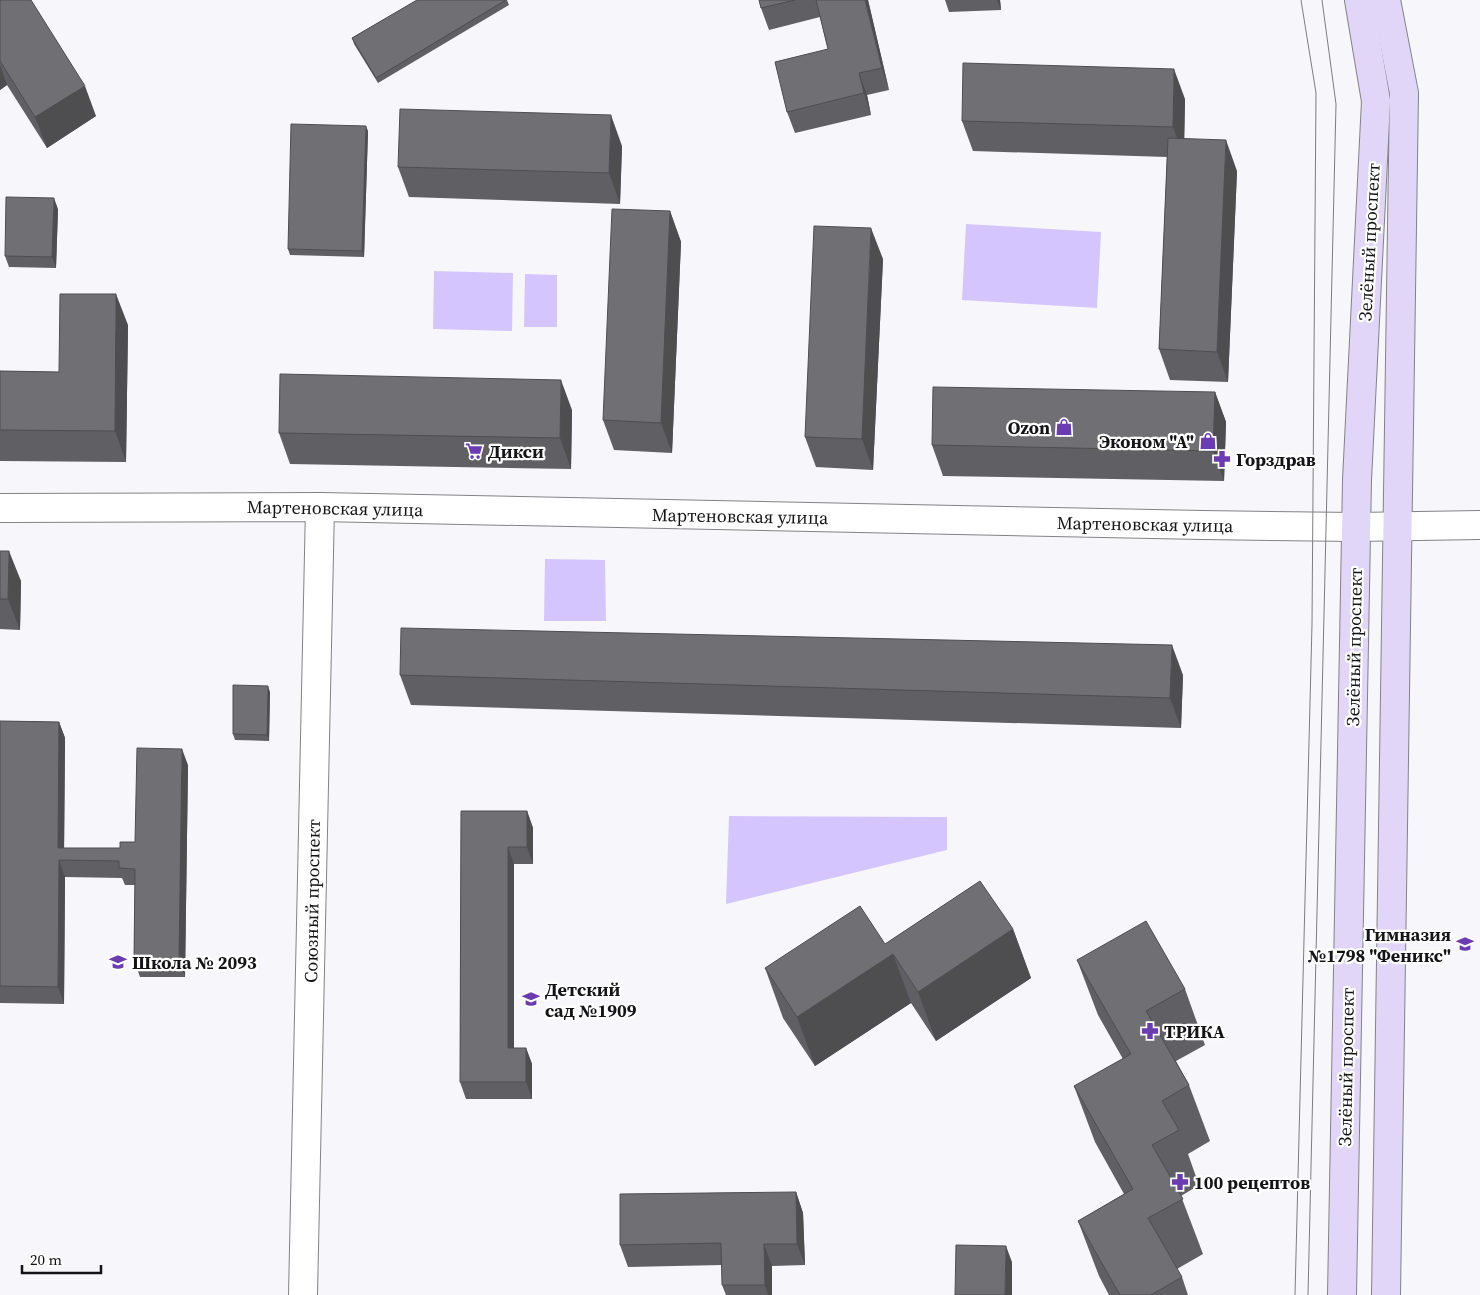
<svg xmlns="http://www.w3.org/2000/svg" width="1480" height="1295" viewBox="0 0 1480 1295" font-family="'Source Serif 4',serif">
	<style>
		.green { fill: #d5c5fe }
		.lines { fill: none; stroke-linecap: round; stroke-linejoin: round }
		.minor-casing { stroke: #838287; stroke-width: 30 }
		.secondary-casing { stroke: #838287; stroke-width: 30 }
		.minor { stroke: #fff; stroke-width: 28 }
		.secondary { stroke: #e1d6f7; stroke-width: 28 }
		.tram { stroke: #7d7c80; stroke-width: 1 }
		.wall { fill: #605f64 }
		.shaded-wall { fill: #4e4e51 }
		.building { fill: #706f74; stroke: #4e4e51 }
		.labels { text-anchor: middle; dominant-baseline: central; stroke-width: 4.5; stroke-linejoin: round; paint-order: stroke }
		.street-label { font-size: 18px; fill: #141416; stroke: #fff }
		.poi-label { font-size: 18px; font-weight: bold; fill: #141416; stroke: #fff; text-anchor: start }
	</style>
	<rect width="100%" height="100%" fill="#f7f6fb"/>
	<g class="green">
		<polygon points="966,224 1101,232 1097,308 962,300"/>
		<polygon points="434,271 513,273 512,331 433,329"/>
		<polygon points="525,274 557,275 557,327 524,327"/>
		<polygon points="545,559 605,560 606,621 544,621"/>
		<polygon points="729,816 947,817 947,850 726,904"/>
	</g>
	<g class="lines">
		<g class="minor-casing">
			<g id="minor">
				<polyline points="0,508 320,507 1202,525 1356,527 1480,525"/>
				<polyline points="303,1295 320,507"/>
			</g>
		</g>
		<g class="secondary-casing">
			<g id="secondary">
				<polyline points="1386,0 1404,93 1386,1295"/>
				<polyline points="1342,1295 1357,480 1376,101 1359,0"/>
			</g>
		</g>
		<use href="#minor" class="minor"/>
		<use href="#secondary" class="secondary"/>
		<g class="tram">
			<polyline points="1295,1295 1312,624 1316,93 1301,0"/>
			<polyline points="1308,1295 1336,104 1322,0"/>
		</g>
	</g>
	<g class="wall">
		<polygon points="0,0 96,116 47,148 7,85 0,90"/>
		<polygon points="417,0 507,0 509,5 378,83 354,44 352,38"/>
		<polygon points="759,0 868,0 889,90 867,95 871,115 795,133 787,112 828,49 820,17 769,30 761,8"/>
		<polygon points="945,0 1000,0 1001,10 949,12"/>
		<polygon points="1185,99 1184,139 1237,171 1228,382 1170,380 1159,349 1167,157 973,151 962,121"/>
		<polygon points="368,131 364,257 290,255 288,249"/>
		<polygon points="622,146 620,204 409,197 398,167"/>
		<polygon points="58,209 56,268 9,267 5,256"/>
		<polygon points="670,211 681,242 672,453 614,450 603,420"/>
		<polygon points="883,259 873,470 816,467 805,437"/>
		<polygon points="128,325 126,462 0,461 0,371 59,372"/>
		<polygon points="1215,392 1226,422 1224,481 943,476 932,445"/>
		<polygon points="572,410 571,469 290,464 279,433"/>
		<polygon points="0,551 21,581 20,630 0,629"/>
		<polygon points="400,675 1183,675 1181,728 411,705"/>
		<polygon points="270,692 269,741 235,740 233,734"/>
		<polygon points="0,721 59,722 65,738 64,848 120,848 135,842 188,765 185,977 140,977 134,960 135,885 125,885 122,878 65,877 64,1004 0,1003"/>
		<polygon points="461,811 527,811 533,828 533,864 514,864 514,1048 526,1048 532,1064 532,1099 466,1099 460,1082"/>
		<polygon points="1013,929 1031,978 936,1041 911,1003 815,1066 783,1018 765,968 885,944"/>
		<polygon points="1077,960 1185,989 1205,1045 1176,1061 1189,1085 1210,1141 1188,1154 1199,1185 1181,1196 1203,1254 1177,1269 1182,1277 1188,1295 1109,1295 1099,1276 1078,1221 1124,1194 1095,1142 1074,1086 1123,1059 1098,1015"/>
		<polygon points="796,1192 803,1213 805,1265 772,1266 772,1295 726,1295 722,1285 722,1265 628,1267 620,1245"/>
	</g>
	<g class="shaded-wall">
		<polygon points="865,0 868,0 889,90 882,68"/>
		<polygon points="997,0 1000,0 1001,10"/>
		<polygon points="0,65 7,85 0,90"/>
		<polygon points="1174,69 1185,99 1184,157 1173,127"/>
		<polygon points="859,73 867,95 871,115 864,93"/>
		<polygon points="85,86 96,116 47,148 35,117"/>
		<polygon points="611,115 622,146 620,204 609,173"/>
		<polygon points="366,126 368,131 364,257 362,251"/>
		<polygon points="1226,140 1237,171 1228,382 1217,352"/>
		<polygon points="54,198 58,209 56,268 52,257"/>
		<polygon points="670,211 681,242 672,453 661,423"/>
		<polygon points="871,228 883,259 873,470 862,439"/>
		<polygon points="116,294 128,325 126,462 115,431"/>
		<polygon points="561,380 572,410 571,469 560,438"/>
		<polygon points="1215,392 1226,422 1224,481 1213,451"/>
		<polygon points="9,551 21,581 20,630 8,599"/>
		<polygon points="1172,645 1183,675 1181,728 1170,698"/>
		<polygon points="268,686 270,692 269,741 267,735"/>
		<polygon points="59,722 65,738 64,861 58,848"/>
		<polygon points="182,749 188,765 185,977 179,961"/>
		<polygon points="527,811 533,828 533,864 527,847"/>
		<polygon points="508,847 514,864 514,1064 508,1048"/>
		<polygon points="59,860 65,877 64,1004 58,987"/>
		<polygon points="1013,929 1031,978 936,1041 918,992"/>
		<polygon points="893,954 911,1003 815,1066 797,1017"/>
		<polygon points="526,1048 532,1064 532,1099 526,1082"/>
		<polygon points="796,1192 803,1213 805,1265 797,1244"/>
		<polygon points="764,1244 772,1266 772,1295 768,1295 765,1285"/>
		<polygon points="1006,1246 1012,1262 1012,1295 1005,1295"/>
	</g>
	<g class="building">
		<polygon points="0,0 31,0 85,86 35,117 0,61"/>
		<polygon points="417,0 506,0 376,78 352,38"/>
		<polygon points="759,0 795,0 761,8"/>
		<polygon points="816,0 865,0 882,68 859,73 864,93 787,112 775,62 828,49"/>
		<polygon points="963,63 1174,69 1173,127 962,121"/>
		<polygon points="400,109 611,115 609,173 398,167"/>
		<polygon points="291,124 366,126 362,251 288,249"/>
		<polygon points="1168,138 1226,140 1217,352 1159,349"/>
		<polygon points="6,197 54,198 52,257 5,256"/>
		<polygon points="612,209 670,211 661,423 603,420"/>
		<polygon points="814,226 871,228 862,439 805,437"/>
		<polygon points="60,294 116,294 115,431 0,430 0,371 59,372"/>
		<polygon points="280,374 561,380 560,438 279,433"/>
		<polygon points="933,387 1215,392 1213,451 932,445"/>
		<polygon points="0,551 9,551 8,599 0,599"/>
		<polygon points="401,628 1172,645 1170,698 400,675"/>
		<polygon points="233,685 268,686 267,735 233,734"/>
		<polygon points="0,721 59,722 58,848 120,848 120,842 135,842 137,748 182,749 179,961 134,960 135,869 119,868 119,861 59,860 58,987 0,986"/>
		<polygon points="461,811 527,811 527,847 508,847 508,1048 526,1048 526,1082 460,1082"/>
		<polygon points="980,881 1013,929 918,992 893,954 797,1017 765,968 860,906 885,944"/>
		<polygon points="1146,921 1185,989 1146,1011 1189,1085 1162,1101 1179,1130 1152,1145 1183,1199 1148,1218 1182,1277 1151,1295 1120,1295 1078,1221 1133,1189 1074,1086 1131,1054 1077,960"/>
		<polygon points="796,1192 797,1244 764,1244 765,1285 722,1285 721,1243 620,1245 620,1194"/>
		<polygon points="956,1245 1006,1246 1005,1295 955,1295"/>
	</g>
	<defs>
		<g id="shop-bare" transform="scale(1.35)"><path d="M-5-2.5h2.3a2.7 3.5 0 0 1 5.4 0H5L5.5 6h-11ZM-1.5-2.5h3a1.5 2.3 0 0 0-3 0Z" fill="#6b3bb2" stroke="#fff" stroke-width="2.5" paint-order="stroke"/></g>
		<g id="supermarket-bare" transform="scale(1.35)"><path d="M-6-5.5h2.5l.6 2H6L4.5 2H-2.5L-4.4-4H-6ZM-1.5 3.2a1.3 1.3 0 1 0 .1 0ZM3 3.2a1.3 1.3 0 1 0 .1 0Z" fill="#6b3bb2" stroke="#fff" stroke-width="2.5" paint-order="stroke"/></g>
		<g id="pharmacy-bare" transform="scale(1.35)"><path d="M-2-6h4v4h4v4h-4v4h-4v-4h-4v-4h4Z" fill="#6b3bb2" stroke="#fff" stroke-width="2.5" paint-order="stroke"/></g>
		<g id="school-bare" transform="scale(1.35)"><path d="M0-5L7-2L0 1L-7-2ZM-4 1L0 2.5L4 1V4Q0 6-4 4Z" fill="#6b3bb2" stroke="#fff" stroke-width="2.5" paint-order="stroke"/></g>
	</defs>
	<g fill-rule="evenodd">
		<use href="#shop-bare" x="1064" y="427"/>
		<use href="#shop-bare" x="1208" y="441"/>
		<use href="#supermarket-bare" x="474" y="451"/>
		<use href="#pharmacy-bare" x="1222" y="459"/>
		<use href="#school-bare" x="1465" y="944"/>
		<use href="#school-bare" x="118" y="962"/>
		<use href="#school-bare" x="531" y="999"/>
		<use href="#pharmacy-bare" x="1150" y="1031"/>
		<use href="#pharmacy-bare" x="1180" y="1182"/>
	</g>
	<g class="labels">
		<g class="street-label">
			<text transform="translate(1369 242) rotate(-87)">Зелёный проспект</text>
			<text transform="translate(335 508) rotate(1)">Мартеновская улица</text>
			<text transform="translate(740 516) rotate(1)">Мартеновская улица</text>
			<text transform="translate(1145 524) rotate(1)">Мартеновская улица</text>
			<text transform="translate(1354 647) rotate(-89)">Зелёный проспект</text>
			<text transform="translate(312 901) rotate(-89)">Союзный проспект</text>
			<text transform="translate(1346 1067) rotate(-89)">Зелёный проспект</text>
		</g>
		<g class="poi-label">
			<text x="1050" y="427" text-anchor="end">Ozon</text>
			<text x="1194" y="441" text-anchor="end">Эконом "А"</text>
			<text x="488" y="451">Дикси</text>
			<text x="1236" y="459">Горздрав</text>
			<text x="1451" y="934" text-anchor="end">Гимназия<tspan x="1451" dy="21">№1798 "Феникс"</tspan></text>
			<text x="132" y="962">Школа № 2093</text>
			<text x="545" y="989">Детский<tspan x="545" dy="21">сад №1909</tspan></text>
			<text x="1164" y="1031">ТРИКА</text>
			<text x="1194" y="1182">100 рецептов</text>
		</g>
	</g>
	<path d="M22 1265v8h79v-8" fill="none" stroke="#141416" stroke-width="2.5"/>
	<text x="30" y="1265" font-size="15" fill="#141416" stroke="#ffffff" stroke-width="4" paint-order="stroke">20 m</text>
</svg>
